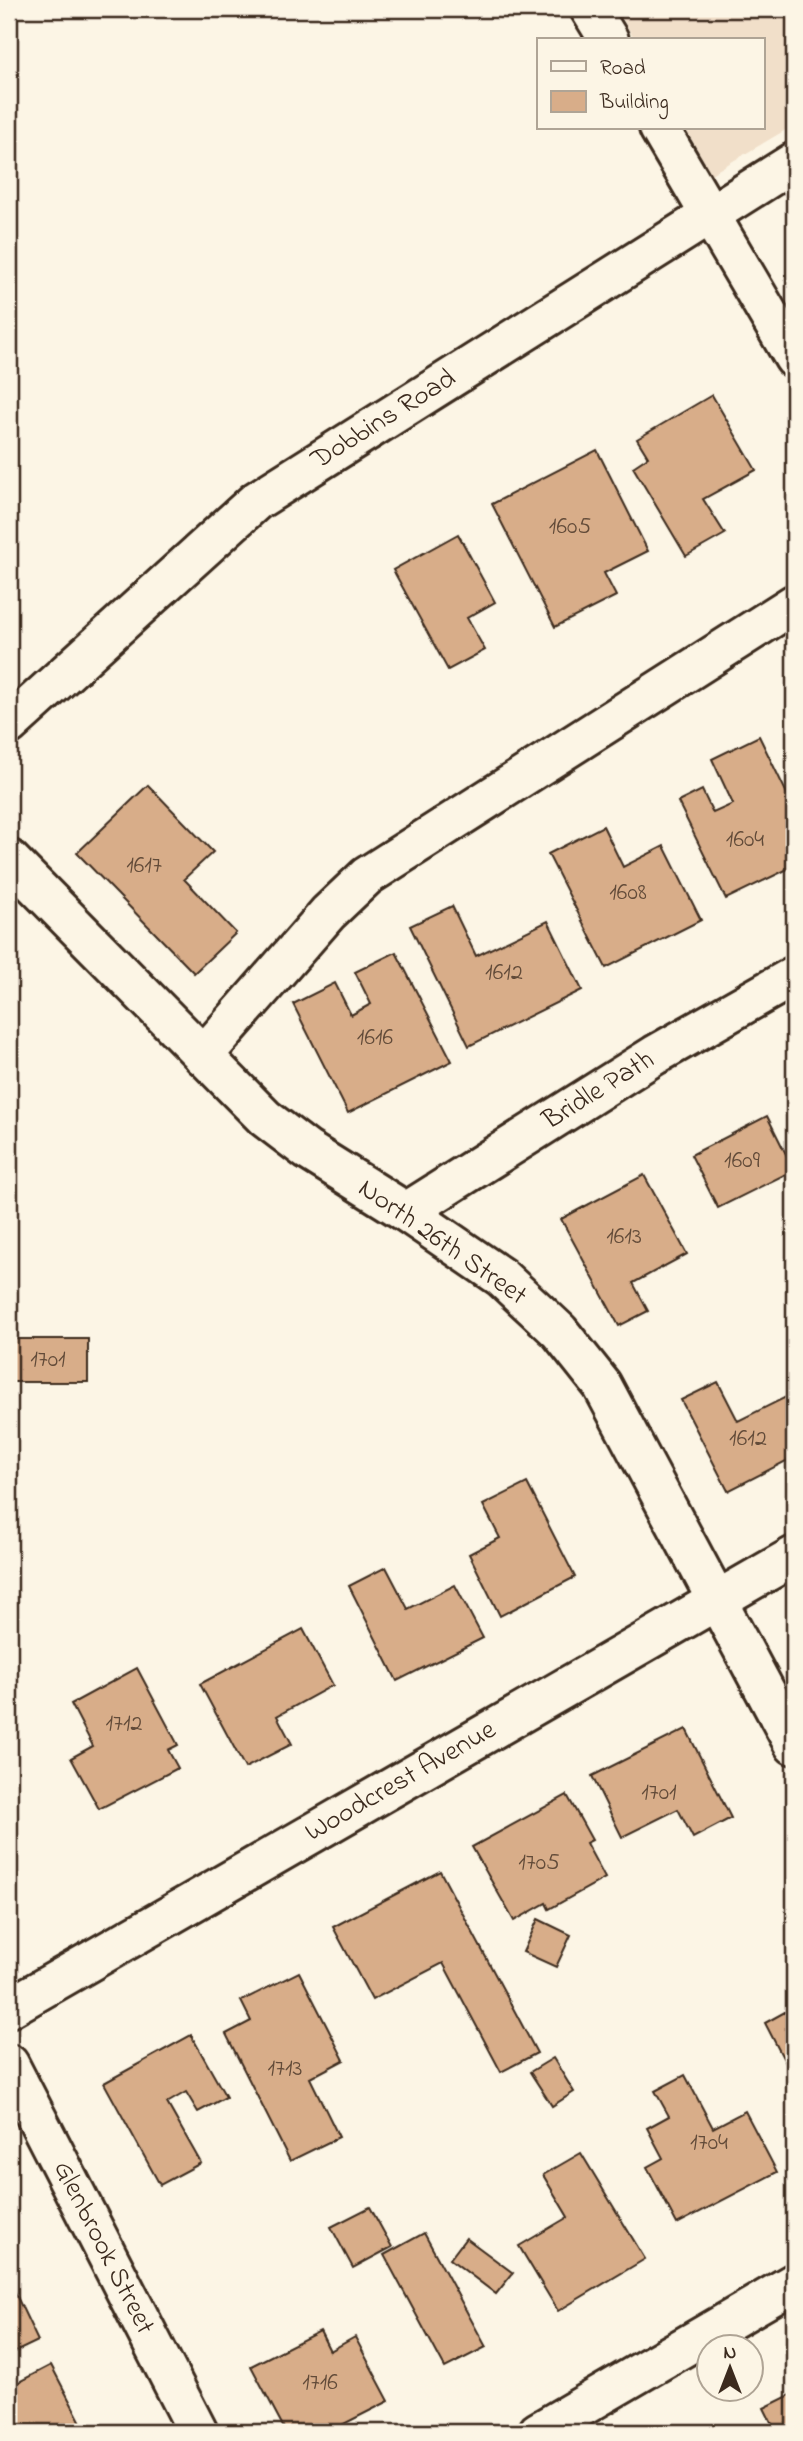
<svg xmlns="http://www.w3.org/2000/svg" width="803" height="2441" viewBox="0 0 803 2441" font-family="'Indie Flower',sans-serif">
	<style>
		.built { fill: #f1dfc9 }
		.building { fill: #d8ad89; stroke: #3b2a1e; stroke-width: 2 }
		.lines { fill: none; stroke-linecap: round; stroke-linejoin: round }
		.minor-casing { stroke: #3b2a1e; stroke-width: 44 }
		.tertiary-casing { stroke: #3b2a1e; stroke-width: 44 }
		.minor { stroke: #fcf5e5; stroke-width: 38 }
		.tertiary { stroke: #fcf5e5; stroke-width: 38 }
		.labels { text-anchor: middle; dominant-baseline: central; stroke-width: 6; stroke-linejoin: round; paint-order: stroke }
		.number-label { font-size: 24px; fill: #624b39 }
		.street-label { font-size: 28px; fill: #3b2a1e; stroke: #fcf5e5 }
	</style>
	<rect width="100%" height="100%" fill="#fcf5e5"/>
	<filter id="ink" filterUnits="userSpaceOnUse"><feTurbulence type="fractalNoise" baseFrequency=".0143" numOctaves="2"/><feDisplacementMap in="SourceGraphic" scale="14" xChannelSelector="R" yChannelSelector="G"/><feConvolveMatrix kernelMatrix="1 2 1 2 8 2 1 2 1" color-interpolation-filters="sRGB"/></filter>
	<g filter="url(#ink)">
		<polygon class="built" points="617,9 794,9 794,125 711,174 685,128 763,128 763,40 635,40"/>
		<g class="building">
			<polygon points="712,395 756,470 703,499 725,534 686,556 633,467 648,457 637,439"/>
			<polygon points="597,450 648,551 604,573 616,596 555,627 492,504"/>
			<polygon points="458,534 495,602 467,618 485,650 448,670 393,570"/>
			<polygon points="759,736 794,808 794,866 726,899 678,802 702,790 713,813 733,804 712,759"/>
			<polygon points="148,785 213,852 184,879 236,933 194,973 77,853"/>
			<polygon points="603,826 623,867 664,846 701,920 606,968 548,854"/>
			<polygon points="452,906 476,956 548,921 582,990 469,1046 410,926"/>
			<polygon points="396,952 452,1061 348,1113 293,1004 335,983 351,1015 371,1004 355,972"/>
			<polygon points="767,1116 794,1170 718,1208 691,1155"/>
			<polygon points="644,1175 687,1254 633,1283 648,1311 619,1326 561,1219"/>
			<rect x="9" y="1339" width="79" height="43"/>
			<polygon points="718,1382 738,1421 790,1395 794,1404 794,1457 728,1491 681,1400"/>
			<polygon points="527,1483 575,1577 500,1616 469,1554 500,1538 483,1505"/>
			<polygon points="386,1567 408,1609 455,1585 483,1638 397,1681 349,1586"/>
			<polygon points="303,1629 333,1685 277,1716 292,1744 245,1768 200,1684"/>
			<polygon points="137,1668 178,1745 168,1750 178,1768 99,1809 71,1758 93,1746 71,1704"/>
			<polygon points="686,1729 731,1818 693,1838 678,1809 622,1837 592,1776"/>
			<polygon points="567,1795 592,1840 586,1843 605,1878 549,1909 546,1903 514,1921 472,1847"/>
			<polygon points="440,1871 537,2053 501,2072 443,1963 372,2000 333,1927"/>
			<polygon points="538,1919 571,1935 556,1967 523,1952"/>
			<polygon points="299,1972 344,2060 310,2078 339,2137 290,2161 226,2034 251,2021 241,2001"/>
			<polygon points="794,2007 794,2079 765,2023"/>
			<polygon points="191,2035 226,2097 198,2112 186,2092 167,2103 201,2163 160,2185 104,2083"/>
			<polygon points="553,2058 574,2092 552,2106 530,2072"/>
			<polygon points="685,2075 713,2128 745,2111 777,2172 677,2224 647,2167 663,2158 647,2128 669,2116 655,2091"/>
			<polygon points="581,2153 645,2259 558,2311 519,2246 568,2217 543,2175"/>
			<polygon points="370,2207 392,2247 353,2268 331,2227"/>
			<polygon points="424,2233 486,2347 445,2368 384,2255"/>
			<polygon points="466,2238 513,2273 496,2294 450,2259"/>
			<polygon points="9,2280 38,2341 9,2355"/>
			<polygon points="320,2331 330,2351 355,2337 389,2401 328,2432 286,2432 251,2366"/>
			<polygon points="51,2365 86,2432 9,2432 9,2387"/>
			<polygon points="794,2393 794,2432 776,2432 764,2408"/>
		</g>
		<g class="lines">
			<g class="minor-casing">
				<g id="minor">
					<polyline points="590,9 609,40"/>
					<polyline points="659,128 794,358"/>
					<polyline points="9,859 265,1118 307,1150 406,1212 501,1277 559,1331 602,1385 794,1745"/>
					<polyline points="203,1056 328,913 367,876 794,604"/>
					<polyline points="406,1212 655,1055 794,976"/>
					<polyline points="9,2008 794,1556"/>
					<polyline points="9,2064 198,2432"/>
					<polyline points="538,2432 794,2283"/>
				</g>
			</g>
			<g class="tertiary-casing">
				<polyline id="tertiary" points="9,725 256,501 794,162"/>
			</g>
			<use href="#minor" class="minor"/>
			<use href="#tertiary" class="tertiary"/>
		</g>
	</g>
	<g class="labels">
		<g class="number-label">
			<text x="570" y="527">1605</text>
			<text x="745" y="840">1604</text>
			<text x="144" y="866">1617</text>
			<text x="628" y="893">1608</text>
			<text x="504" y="973">1612</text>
			<text x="375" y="1038">1616</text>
			<text x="742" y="1161">1609</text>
			<text x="624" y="1237">1613</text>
			<text x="48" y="1360">1701</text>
			<text x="748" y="1439">1612</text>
			<text x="124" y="1724">1712</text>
			<text x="659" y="1793">1701</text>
			<text x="539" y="1863">1705</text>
			<text x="285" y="2069">1713</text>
			<text x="709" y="2143">1704</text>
			<text x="320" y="2383">1716</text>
		</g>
		<g class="street-label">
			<text transform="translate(384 420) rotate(-32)">Dobbins Road</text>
			<text transform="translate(599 1091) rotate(-32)">Bridle Path</text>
			<text transform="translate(442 1243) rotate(35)">North 26th Street</text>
			<text transform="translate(401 1782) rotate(-30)">Woodcrest Avenue</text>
			<text transform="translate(103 2248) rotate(63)">Glenbrook Street</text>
		</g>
	</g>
	<rect width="803" height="2441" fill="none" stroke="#fcf5e5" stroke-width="35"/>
	<rect x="18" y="18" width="768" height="2406" fill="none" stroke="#3b2a1e" stroke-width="2.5" filter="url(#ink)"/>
	<rect x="537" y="38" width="228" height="91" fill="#fcf5e5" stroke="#afa495" stroke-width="2"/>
	<rect x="551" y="61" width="35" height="10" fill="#fcf5e5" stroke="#afa495" stroke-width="2"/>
	<text x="600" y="74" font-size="21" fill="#3b2a1e">Road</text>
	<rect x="551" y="91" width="35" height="21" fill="#d8ad89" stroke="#afa495" stroke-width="2"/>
	<text x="600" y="108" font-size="21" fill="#3b2a1e">Building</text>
	<g transform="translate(730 2368)"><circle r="33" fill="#fcf5e5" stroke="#afa495" stroke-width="2"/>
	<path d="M0-5L12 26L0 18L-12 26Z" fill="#3b2a1e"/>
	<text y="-10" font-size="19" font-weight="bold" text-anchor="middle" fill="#3b2a1e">N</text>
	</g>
</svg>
